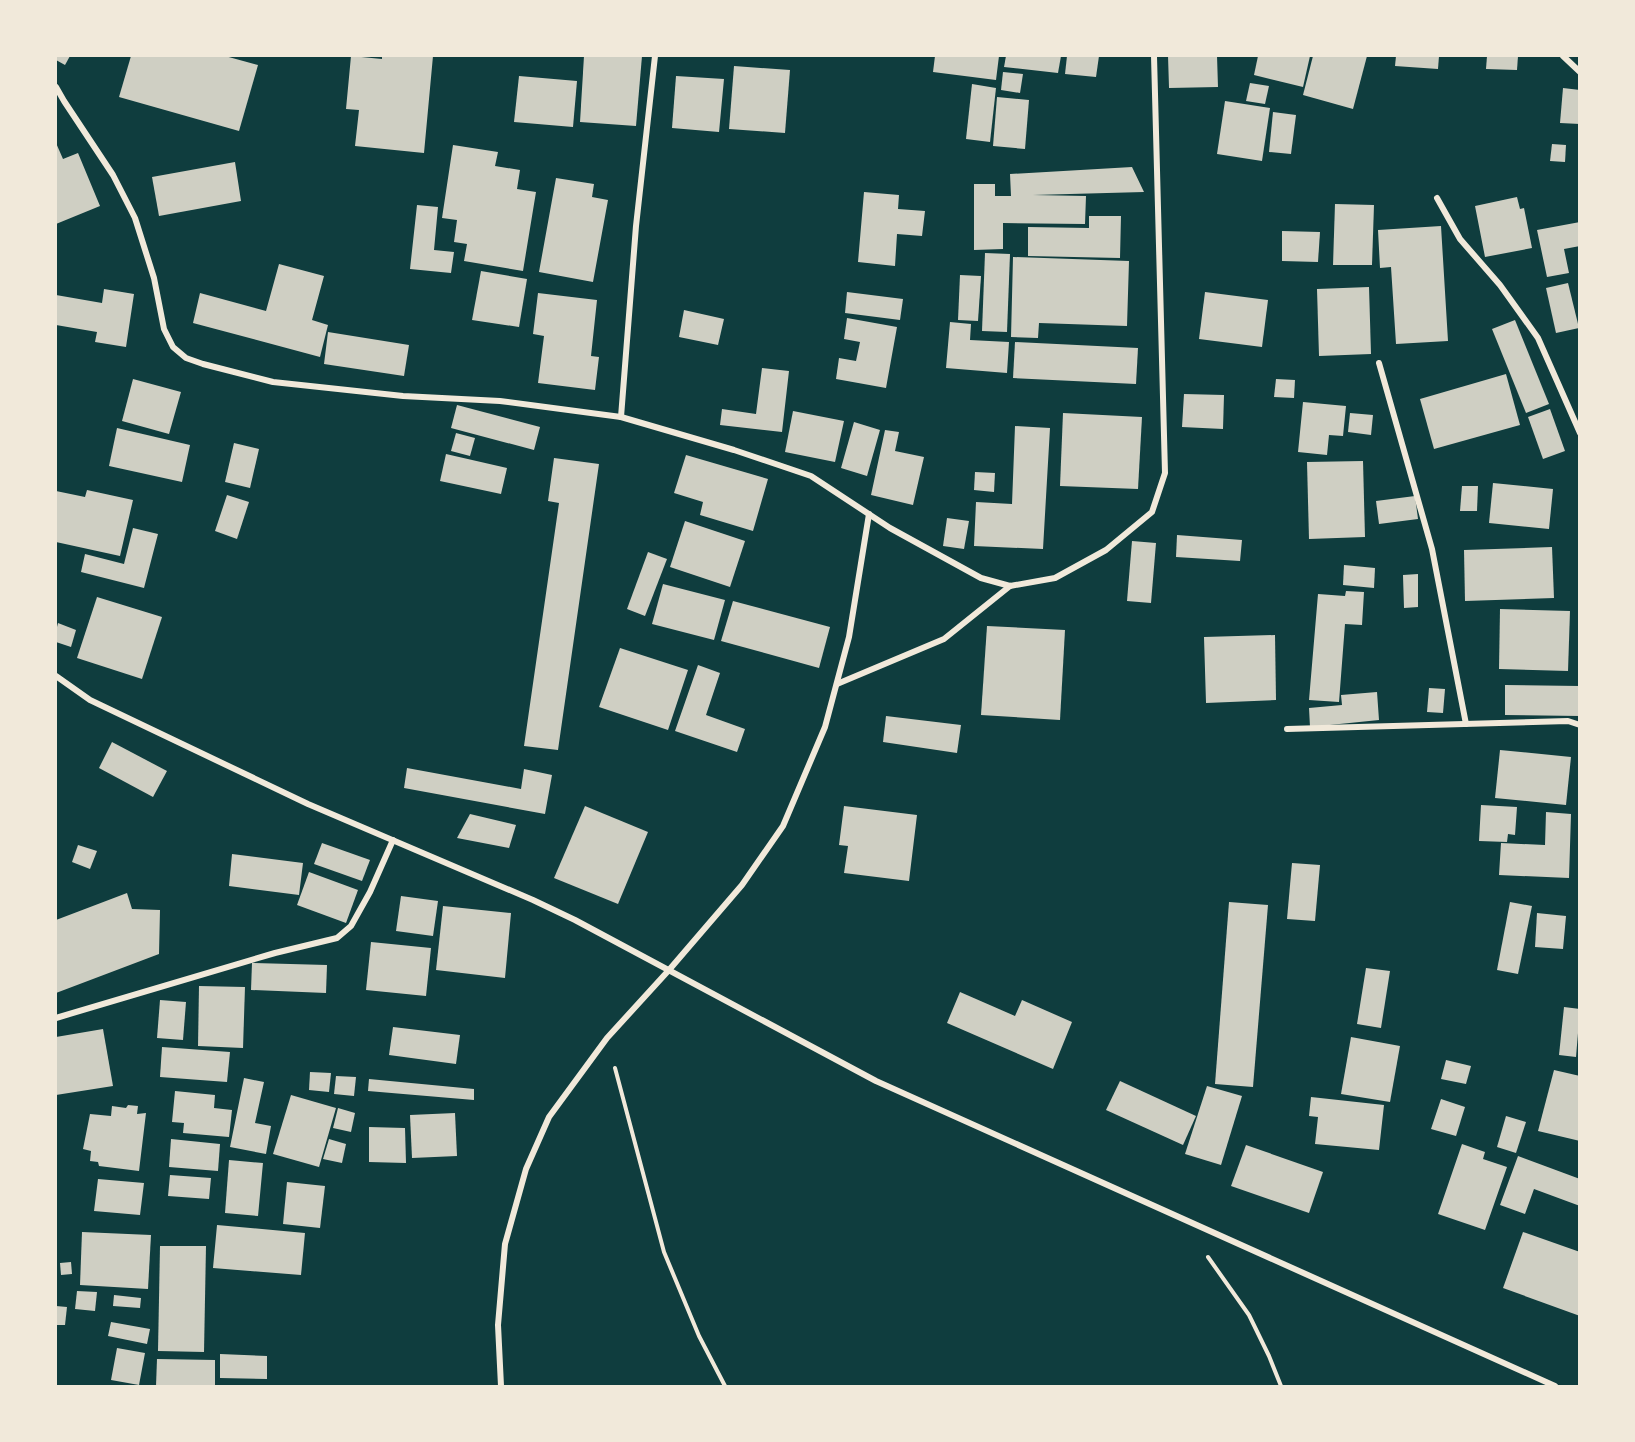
<svg xmlns="http://www.w3.org/2000/svg" width="1635" height="1442" viewBox="0 0 1635 1442" font-family="Signika,sans-serif">
	<style>
		.building { fill: #cfcfc3 }
		.lines { fill: none; stroke-linecap: round; stroke-linejoin: round }
		.path { stroke: #f1e9da; stroke-width: 4 }
		.minor { stroke: #f1e9da; stroke-width: 6 }
	</style>
	<rect width="100%" height="100%" fill="#0f3d3e"/>
	<g class="building">
		<polygon points="56,56 70,56 65,65 56,60"/>
		<polygon points="131,56 225,56 258,65 239,131 119,97"/>
		<polygon points="351,56 382,59 382,56 433,56 424,153 355,146 359,110 346,109"/>
		<polygon points="584,56 642,56 636,126 580,122"/>
		<polygon points="935,56 999,56 996,80 933,72"/>
		<polygon points="1006,56 1061,56 1058,73 1004,67"/>
		<polygon points="1067,56 1099,56 1096,77 1065,74"/>
		<polygon points="1168,56 1217,56 1218,87 1169,88"/>
		<polygon points="1258,56 1310,56 1303,87 1254,75"/>
		<polygon points="1313,56 1367,56 1353,109 1303,95"/>
		<polygon points="1396,56 1439,56 1438,69 1395,66"/>
		<polygon points="1487,56 1518,56 1517,70 1486,69"/>
		<polygon points="734,66 790,70 785,133 729,129"/>
		<polygon points="1003,72 1023,74 1020,93 1001,90"/>
		<polygon points="519,76 577,81 573,127 514,122"/>
		<polygon points="676,76 724,79 719,132 672,128"/>
		<polygon points="1250,83 1269,86 1265,104 1246,101"/>
		<polygon points="972,84 996,88 990,142 966,139"/>
		<polygon points="1563,88 1580,90 1580,124 1560,123"/>
		<polygon points="997,97 1029,100 1025,149 993,146"/>
		<polygon points="1225,101 1270,108 1262,161 1217,154"/>
		<polygon points="1273,112 1296,115 1291,154 1269,152"/>
		<polygon points="56,143 63,159 78,153 100,206 56,224"/>
		<polygon points="1552,144 1566,145 1565,162 1550,161"/>
		<polygon points="453,145 498,152 495,166 520,170 517,189 536,192 523,271 464,261 467,244 454,242 457,220 442,218"/>
		<polygon points="235,162 241,201 159,216 152,177"/>
		<polygon points="1132,167 1144,192 1033,195 1086,196 1085,224 1003,223 1003,249 974,250 974,184 995,184 995,196 1011,196 1010,174"/>
		<polygon points="556,178 594,184 592,197 608,200 593,282 539,272"/>
		<polygon points="864,192 899,195 898,209 925,211 922,236 897,234 895,266 858,262"/>
		<polygon points="1517,197 1520,209 1524,208 1532,248 1485,257 1475,206"/>
		<polygon points="1335,204 1374,205 1372,265 1333,265"/>
		<polygon points="417,205 438,207 434,250 454,252 451,273 410,269"/>
		<polygon points="1089,216 1121,216 1120,258 1028,256 1028,227 1089,228"/>
		<polygon points="1580,222 1580,246 1564,249 1569,273 1547,277 1537,230"/>
		<polygon points="1441,226 1448,341 1396,344 1391,267 1380,268 1378,230"/>
		<polygon points="1282,231 1320,232 1318,262 1282,261"/>
		<polygon points="985,253 1010,254 1007,332 982,331"/>
		<polygon points="1013,257 1129,261 1127,326 1039,323 1038,338 1011,337"/>
		<polygon points="279,264 324,276 312,320 328,325 320,357 193,323 200,293 266,311"/>
		<polygon points="481,271 527,279 519,327 472,320"/>
		<polygon points="960,275 981,276 978,321 958,320"/>
		<polygon points="1568,283 1579,328 1556,333 1546,288"/>
		<polygon points="1369,287 1371,354 1319,356 1317,289"/>
		<polygon points="104,289 134,294 126,347 95,342 97,332 56,325 56,295 102,303"/>
		<polygon points="847,292 903,299 900,320 845,313"/>
		<polygon points="1205,292 1268,300 1262,347 1199,339"/>
		<polygon points="538,293 597,300 591,356 599,357 595,390 538,383 544,336 533,334"/>
		<polygon points="684,310 724,319 718,345 679,337"/>
		<polygon points="847,318 897,327 886,388 836,379 839,358 856,361 860,342 844,339"/>
		<polygon points="1515,320 1549,404 1526,413 1492,329"/>
		<polygon points="950,322 971,324 970,340 1009,342 1007,373 946,368"/>
		<polygon points="328,332 409,345 404,376 324,364"/>
		<polygon points="1015,342 1138,348 1136,384 1013,378"/>
		<polygon points="762,368 789,371 782,432 720,425 722,409 756,414"/>
		<polygon points="1506,374 1520,425 1434,449 1420,399"/>
		<polygon points="133,379 181,392 169,434 122,421"/>
		<polygon points="1276,379 1295,380 1294,398 1274,397"/>
		<polygon points="1184,394 1224,395 1223,429 1182,427"/>
		<polygon points="1303,402 1346,406 1343,436 1329,435 1327,455 1298,452"/>
		<polygon points="457,405 540,427 534,450 451,428"/>
		<polygon points="1550,409 1565,451 1543,459 1528,417"/>
		<polygon points="793,411 844,421 835,462 785,452"/>
		<polygon points="1063,413 1142,417 1138,489 1060,486"/>
		<polygon points="1350,413 1373,415 1371,435 1348,432"/>
		<polygon points="854,422 880,430 867,476 841,468"/>
		<polygon points="1015,426 1050,428 1043,549 974,546 976,502 1012,504"/>
		<polygon points="117,428 190,445 182,482 109,466"/>
		<polygon points="885,430 899,432 895,451 924,457 913,505 871,495"/>
		<polygon points="456,433 475,438 470,456 451,451"/>
		<polygon points="234,443 259,449 250,488 225,482"/>
		<polygon points="446,454 507,468 501,494 440,481"/>
		<polygon points="686,455 768,479 753,531 700,515 703,502 674,493"/>
		<polygon points="554,458 599,464 558,750 524,746 559,503 548,501"/>
		<polygon points="1363,461 1365,537 1309,539 1307,462"/>
		<polygon points="975,472 995,473 994,492 974,490"/>
		<polygon points="1493,483 1553,489 1549,529 1489,523"/>
		<polygon points="1462,486 1478,486 1477,511 1460,511"/>
		<polygon points="87,490 133,500 120,556 56,542 56,491 85,497"/>
		<polygon points="227,495 249,502 237,539 215,531"/>
		<polygon points="1415,496 1418,519 1379,524 1376,501"/>
		<polygon points="947,518 969,521 964,549 943,546"/>
		<polygon points="685,521 745,541 730,587 670,567"/>
		<polygon points="133,528 158,534 144,588 81,572 85,554 124,564"/>
		<polygon points="1177,535 1242,540 1240,561 1176,557"/>
		<polygon points="1132,541 1156,543 1151,603 1127,601"/>
		<polygon points="1552,547 1554,598 1465,601 1464,550"/>
		<polygon points="648,552 667,559 645,616 627,609"/>
		<polygon points="1344,565 1375,568 1374,588 1343,585"/>
		<polygon points="1418,574 1418,607 1404,608 1403,575"/>
		<polygon points="663,584 725,600 714,640 652,624"/>
		<polygon points="1346,591 1364,592 1362,625 1345,624 1339,702 1309,700 1318,594 1345,596"/>
		<polygon points="97,597 162,617 142,679 77,658"/>
		<polygon points="733,601 830,627 819,668 721,641"/>
		<polygon points="1500,609 1570,611 1568,671 1499,669"/>
		<polygon points="58,623 76,630 71,647 56,642 56,631"/>
		<polygon points="987,626 1065,630 1060,720 981,715"/>
		<polygon points="1275,635 1276,700 1206,703 1204,637"/>
		<polygon points="620,648 688,670 668,730 599,707"/>
		<polygon points="698,665 720,673 706,715 745,729 737,752 675,731"/>
		<polygon points="1505,685 1580,686 1580,716 1505,715"/>
		<polygon points="1429,688 1445,689 1443,713 1427,712"/>
		<polygon points="1377,692 1379,720 1310,727 1309,708 1342,705 1341,695"/>
		<polygon points="886,716 961,725 957,753 883,742"/>
		<polygon points="112,742 167,771 153,797 99,768"/>
		<polygon points="1500,750 1571,757 1566,805 1495,798"/>
		<polygon points="407,768 521,789 524,769 552,775 545,814 404,788"/>
		<polygon points="1481,805 1517,807 1515,835 1508,834 1507,842 1479,841"/>
		<polygon points="585,806 648,832 618,904 554,878"/>
		<polygon points="844,806 917,815 909,881 844,873 848,846 839,845"/>
		<polygon points="1546,812 1571,814 1569,878 1499,875 1501,843 1545,845"/>
		<polygon points="470,814 516,825 509,848 457,838"/>
		<polygon points="322,843 370,860 362,881 314,864"/>
		<polygon points="78,845 97,851 90,869 72,862"/>
		<polygon points="232,854 303,863 299,895 229,886"/>
		<polygon points="1292,863 1320,865 1315,921 1287,919"/>
		<polygon points="309,872 358,890 346,923 297,905"/>
		<polygon points="127,893 132,909 160,910 159,954 56,993 56,920"/>
		<polygon points="401,896 438,901 433,936 396,931"/>
		<polygon points="1229,902 1268,905 1253,1087 1215,1084"/>
		<polygon points="1510,902 1532,906 1518,974 1497,970"/>
		<polygon points="443,906 511,913 505,978 436,970"/>
		<polygon points="1537,913 1566,916 1563,949 1535,947"/>
		<polygon points="371,942 431,948 426,996 366,990"/>
		<polygon points="252,963 327,965 326,993 251,990"/>
		<polygon points="1366,968 1390,971 1381,1028 1357,1024"/>
		<polygon points="199,986 245,987 243,1048 198,1046"/>
		<polygon points="960,992 1015,1016 1022,1000 1072,1022 1053,1069 947,1023"/>
		<polygon points="160,1000 186,1002 183,1040 157,1038"/>
		<polygon points="1564,1007 1580,1009 1576,1057 1559,1055"/>
		<polygon points="393,1027 460,1035 456,1064 389,1055"/>
		<polygon points="103,1029 113,1086 56,1095 56,1037"/>
		<polygon points="1351,1037 1400,1046 1390,1102 1341,1094"/>
		<polygon points="162,1047 230,1052 227,1082 160,1077"/>
		<polygon points="1446,1060 1471,1066 1466,1084 1441,1079"/>
		<polygon points="1554,1070 1580,1076 1580,1141 1538,1131"/>
		<polygon points="310,1072 331,1073 329,1092 309,1090"/>
		<polygon points="336,1076 356,1077 354,1096 334,1094"/>
		<polygon points="244,1078 264,1082 255,1123 271,1126 266,1154 230,1147"/>
		<polygon points="369,1079 474,1089 474,1100 368,1091"/>
		<polygon points="1120,1081 1196,1116 1183,1145 1106,1110"/>
		<polygon points="1207,1086 1242,1096 1221,1165 1185,1154"/>
		<polygon points="175,1091 215,1095 214,1108 232,1110 229,1137 183,1133 184,1123 172,1122"/>
		<polygon points="291,1095 336,1108 319,1167 273,1154"/>
		<polygon points="1311,1097 1384,1105 1379,1150 1315,1144 1318,1117 1309,1116"/>
		<polygon points="1441,1099 1465,1107 1456,1136 1431,1129"/>
		<polygon points="128,1105 138,1106 137,1114 146,1113 139,1171 99,1166 98,1162 90,1161 91,1151 83,1149 90,1114 111,1116 112,1106 126,1108"/>
		<polygon points="338,1108 355,1113 351,1132 333,1128"/>
		<polygon points="455,1113 457,1156 412,1158 410,1115"/>
		<polygon points="1506,1116 1526,1122 1516,1153 1497,1147"/>
		<polygon points="369,1127 405,1128 406,1163 369,1162"/>
		<polygon points="171,1139 220,1144 218,1171 169,1167"/>
		<polygon points="329,1139 346,1144 342,1163 323,1159"/>
		<polygon points="1462,1144 1485,1152 1483,1159 1507,1167 1485,1230 1438,1214"/>
		<polygon points="1246,1145 1323,1172 1309,1213 1231,1186"/>
		<polygon points="1518,1156 1580,1179 1580,1206 1534,1189 1525,1214 1500,1205"/>
		<polygon points="229,1160 263,1163 258,1216 225,1213"/>
		<polygon points="170,1175 211,1178 209,1199 168,1196"/>
		<polygon points="98,1179 144,1183 140,1215 94,1211"/>
		<polygon points="287,1182 325,1186 320,1228 283,1224"/>
		<polygon points="217,1225 305,1233 301,1275 213,1268"/>
		<polygon points="82,1232 151,1235 148,1289 80,1285"/>
		<polygon points="1523,1232 1580,1252 1580,1316 1503,1288"/>
		<polygon points="160,1246 206,1246 204,1352 158,1351"/>
		<polygon points="71,1262 72,1274 61,1275 60,1263"/>
		<polygon points="77,1291 97,1292 95,1311 75,1309"/>
		<polygon points="114,1295 141,1298 140,1308 113,1306"/>
		<polygon points="56,1306 67,1307 65,1325 56,1325"/>
		<polygon points="111,1322 150,1329 147,1344 108,1336"/>
		<polygon points="117,1348 145,1353 139,1385 111,1380"/>
		<polygon points="220,1354 267,1356 267,1379 220,1378"/>
		<polygon points="157,1359 215,1360 215,1386 156,1386"/>
	</g>
	<g class="lines">
		<g class="path">
			<polyline points="615,1068 664,1252 699,1336 725,1386"/>
			<polyline points="1208,1257 1249,1315 1269,1356 1281,1386"/>
		</g>
		<g class="minor">
			<polyline points="1563,56 1580,72"/>
			<polyline points="56,87 64,101 113,175 135,218 154,278 164,329 173,347 186,358 203,364 273,382 403,396 500,401 621,417 734,450 811,476 890,528 981,578 1010,586 1055,578 1106,550 1152,512 1165,473 1154,56"/>
			<polyline points="1437,198 1460,239 1500,285 1538,338 1580,433"/>
			<polyline points="1379,363 1432,549 1466,724"/>
			<polyline points="621,417 636,226 655,56"/>
			<polyline points="56,676 90,700 308,804 533,900 575,920 876,1081 1555,1386"/>
			<polyline points="837,684 944,639 1010,586"/>
			<polyline points="1287,729 1568,721 1580,725"/>
			<polyline points="56,1018 275,953 337,938 351,926 370,892 393,840"/>
			<polyline points="501,1386 498,1325 505,1244 526,1169 549,1117 607,1038 669,970 742,885 783,826 825,727 849,637 869,514"/>
		</g>
	</g>
	<rect width="1635" height="1442" fill="none" stroke="#f1e9da" stroke-width="114"/>
</svg>
